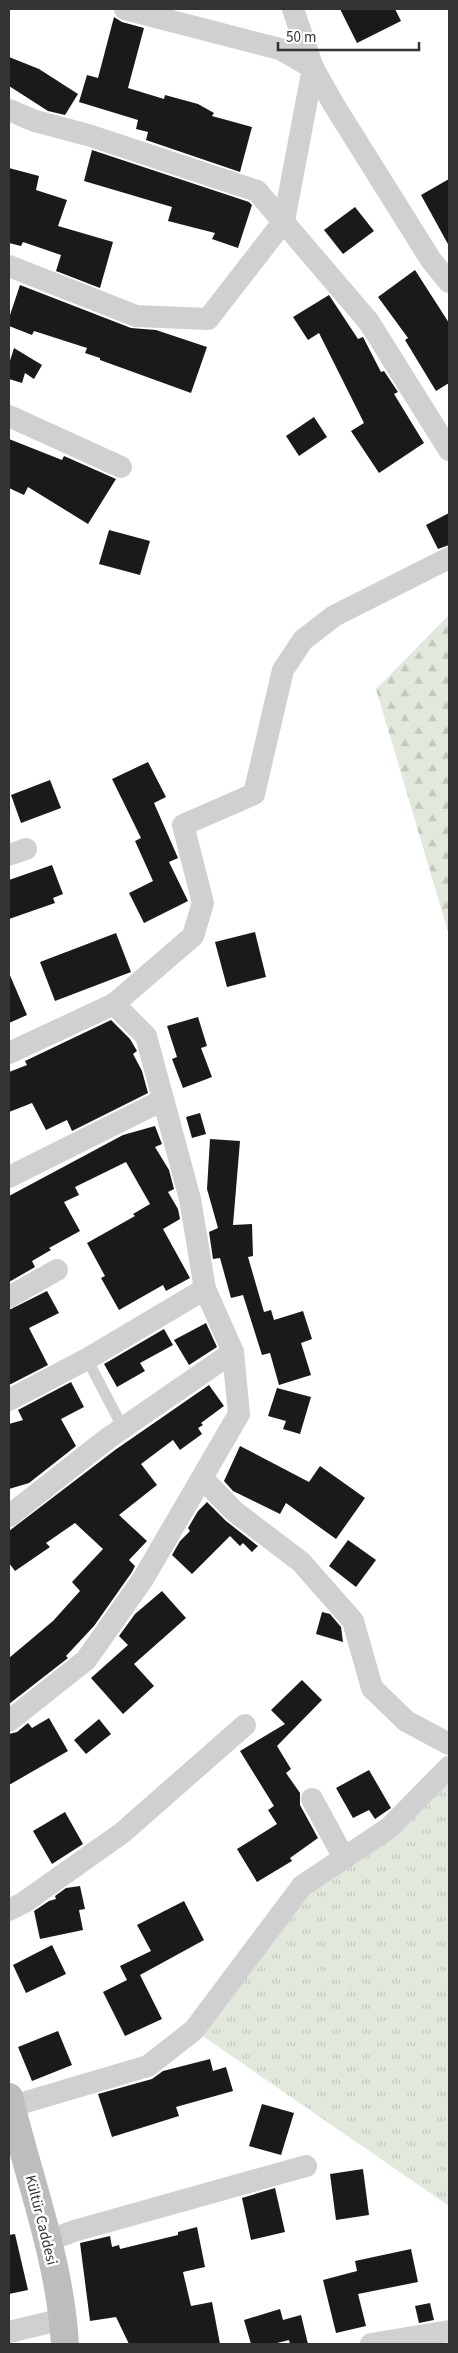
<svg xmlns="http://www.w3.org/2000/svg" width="458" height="2353" viewBox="0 0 458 2353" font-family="'Source Sans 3',sans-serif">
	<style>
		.grass { fill: url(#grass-tufts) }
		.forest { fill: url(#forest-firs) }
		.building { fill: #1a1a1a }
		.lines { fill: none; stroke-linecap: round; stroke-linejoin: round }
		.lane { stroke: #d0d0d0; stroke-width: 11 }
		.street { stroke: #d0d0d0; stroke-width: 22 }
		.secondary { stroke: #bdbdbd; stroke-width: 28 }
		.labels { text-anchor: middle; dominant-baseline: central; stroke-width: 5; stroke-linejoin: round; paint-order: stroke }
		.street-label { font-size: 15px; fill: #333; stroke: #fff }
	</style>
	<defs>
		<pattern id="grass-tufts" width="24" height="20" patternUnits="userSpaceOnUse" patternTransform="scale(1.25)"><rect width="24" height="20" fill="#e1e9dd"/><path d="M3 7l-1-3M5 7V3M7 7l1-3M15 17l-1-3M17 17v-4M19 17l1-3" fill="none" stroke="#c2c8be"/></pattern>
		<pattern id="forest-firs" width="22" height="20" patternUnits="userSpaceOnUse" patternTransform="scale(1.25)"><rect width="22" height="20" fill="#e1e9dd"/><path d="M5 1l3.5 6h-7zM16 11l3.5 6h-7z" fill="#c2c8be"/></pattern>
	</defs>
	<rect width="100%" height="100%" fill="#fff"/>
	<polygon class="grass" points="449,1766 449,2206 194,2030 302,1886"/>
	<polygon class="forest" points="449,615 449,935 376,689"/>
	<g class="building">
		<polygon points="340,9 395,9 401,21 357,43"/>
		<polygon points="114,17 122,22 144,28 128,88 164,99 165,95 198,104 214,113 212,116 252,127 240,172 146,140 148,132 136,129 138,120 79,102 87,75 98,78"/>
		<polygon points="9,57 39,69 78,94 65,115 48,111 9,86"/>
		<polygon points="92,150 249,202 252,205 238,248 212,239 215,233 168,221 172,207 84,181"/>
		<polygon points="9,168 39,176 36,190 67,200 58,226 113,242 100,288 56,271 61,255 23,242 21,246 9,243"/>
		<polygon points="449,179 449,246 421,195"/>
		<polygon points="355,207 374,231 343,254 324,230"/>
		<polygon points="415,270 449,323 449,383 436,391 405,340 408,338 378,297"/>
		<polygon points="20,285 131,328 156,330 207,347 191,393 100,360 100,358 85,353 87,348 34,331 32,335 9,326 9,318"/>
		<polygon points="329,295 358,339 363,337 381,372 384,371 398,392 394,394 424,443 379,473 351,431 364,423 319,333 308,340 293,317"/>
		<polygon points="14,348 42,365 34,379 25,373 22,383 9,379 9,364"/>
		<polygon points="314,417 327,437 299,456 286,436"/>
		<polygon points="9,439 62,460 64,456 116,479 88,524 28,487 24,495 9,488"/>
		<polygon points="449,513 449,545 438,549 426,525"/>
		<polygon points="109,530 150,541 140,575 99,564"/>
		<polygon points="148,762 166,797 154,803 178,858 169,862 188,901 144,923 129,893 153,881 135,841 141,838 112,779"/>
		<polygon points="50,780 61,808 21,823 11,795"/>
		<polygon points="52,865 63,894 53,898 55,903 9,919 9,880"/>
		<polygon points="255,932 266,977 227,987 215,942"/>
		<polygon points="116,933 131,972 55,1001 40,962"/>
		<polygon points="9,973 27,1015 9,1023"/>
		<polygon points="198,1017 207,1046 201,1048 212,1077 183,1088 172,1059 177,1057 167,1026"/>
		<polygon points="111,1020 130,1039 137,1051 133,1054 142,1071 148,1093 72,1131 67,1120 46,1130 32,1103 9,1112 9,1072 27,1065 25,1061"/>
		<polygon points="200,1113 206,1134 192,1138 186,1117"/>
		<polygon points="155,1126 162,1144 155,1147 169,1170 174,1189 168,1192 178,1209 180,1219 163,1229 190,1278 166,1291 163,1285 119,1310 101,1278 105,1276 87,1243 135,1216 133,1214 150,1204 126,1162 75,1187 79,1195 64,1202 80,1231 49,1248 51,1250 32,1261 35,1267 9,1282 9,1196 123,1135"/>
		<polygon points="210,1139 240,1141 233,1225 252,1224 253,1256 248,1257 264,1312 271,1310 274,1320 303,1311 312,1339 301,1343 311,1375 279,1385 270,1353 262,1355 243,1295 231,1298 220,1258 213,1259 209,1232 218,1228 207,1189"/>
		<polygon points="47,1291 59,1313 29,1328 48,1365 9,1385 9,1310"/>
		<polygon points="206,1323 217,1347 189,1365 174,1340"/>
		<polygon points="164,1329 173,1345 140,1363 145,1371 117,1387 104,1364"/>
		<polygon points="71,1382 84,1407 61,1419 76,1446 29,1483 9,1489 9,1424 23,1420 18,1410"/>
		<polygon points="209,1385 224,1406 201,1423 203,1425 198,1428 202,1434 180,1450 173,1440 141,1464 157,1485 119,1515 147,1541 129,1560 135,1566 132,1572 94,1626 66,1656 68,1658 9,1704 9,1658 53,1621 80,1591 72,1582 103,1549 75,1523 46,1543 50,1547 15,1571 9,1563 9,1531 115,1450"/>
		<polygon points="277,1388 311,1397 300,1434 283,1429 286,1421 268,1416"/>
		<polygon points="240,1446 309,1482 320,1466 365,1498 336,1539 286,1503 280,1514 233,1491 224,1481"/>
		<polygon points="207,1502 226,1521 258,1546 252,1552 243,1543 240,1546 230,1536 192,1574 172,1555 180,1541 190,1531 188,1528 198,1511"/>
		<polygon points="348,1540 376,1560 356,1587 329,1566"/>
		<polygon points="162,1591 186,1618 134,1664 154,1686 123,1714 91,1678 128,1645 119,1636 135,1614"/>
		<polygon points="322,1612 330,1614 341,1627 343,1642 316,1634"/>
		<polygon points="302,1680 322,1700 277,1746 291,1769 286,1773 300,1793 300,1805 318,1838 290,1858 292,1861 257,1882 237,1849 277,1824 268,1810 274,1806 240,1751 285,1724 271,1710"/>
		<polygon points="49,1718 68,1751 9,1785 9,1734 17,1732 28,1723 32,1728"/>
		<polygon points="99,1719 111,1734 86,1754 74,1740"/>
		<polygon points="369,1770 391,1808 375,1819 369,1810 353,1818 336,1788"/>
		<polygon points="65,1812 83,1844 52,1864 33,1831"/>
		<polygon points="80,1886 85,1909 79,1910 83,1930 40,1939 34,1911 49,1901 56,1899 55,1896 66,1888"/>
		<polygon points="184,1901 204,1940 140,1975 162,2019 125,2036 103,1992 127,1980 120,1966 151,1951 137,1925"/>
		<polygon points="52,1945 66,1974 26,1993 13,1965"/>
		<polygon points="58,2031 72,2065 32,2081 18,2047"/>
		<polygon points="210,2059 213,2071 226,2067 233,2091 176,2107 179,2116 112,2137 98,2094 152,2079 163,2071"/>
		<polygon points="262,2104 294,2113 281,2155 249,2146"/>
		<polygon points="363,2169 369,2215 336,2220 330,2174"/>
		<polygon points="275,2188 285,2232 251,2240 242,2198"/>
		<polygon points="197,2227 205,2267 183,2272 191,2306 212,2302 220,2344 129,2344 116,2317 90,2321 80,2243 110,2236 112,2247 119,2245 120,2249 178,2235 178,2232"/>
		<polygon points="15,2234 28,2290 9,2294 9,2235"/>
		<polygon points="411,2249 418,2282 358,2294 366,2326 336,2333 323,2280 357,2271 355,2261"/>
		<polygon points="430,2303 434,2320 419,2323 415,2306"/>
		<polygon points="280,2309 283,2320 301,2315 308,2344 290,2344 289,2340 273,2344 251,2344 244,2320"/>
	</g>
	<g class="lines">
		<polyline class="lane" points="87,1359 124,1430"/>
		<g class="street">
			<polyline points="293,9 313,68 334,105 431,260 449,282"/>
			<polyline points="9,110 35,121 88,135 257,191 369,322 449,450"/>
			<polyline points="9,266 136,316 208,319 284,221 313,68 280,49 125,9"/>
			<polyline points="9,416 121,467"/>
			<polyline points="9,855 26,849"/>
			<polyline points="9,1053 114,1004 193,936 203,903 183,825 254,794 283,670 303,640 334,616 449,558"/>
			<polyline points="9,1177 163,1100"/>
			<polyline points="9,1297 57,1270"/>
			<polyline points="9,1400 87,1359 205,1289"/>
			<polyline points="202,1478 234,1511 301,1562 353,1621 372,1688 406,1721 449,1744"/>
			<polyline points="9,1516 107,1439 233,1352"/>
			<polyline points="9,1721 86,1660 143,1579 239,1414 233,1352 205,1289 190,1199 146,1036 114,1004"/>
			<polyline points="312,1799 344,1858"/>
			<polyline points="9,1910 23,1903 122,1833 245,1725"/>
			<polyline points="9,2107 148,2066 194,2030 302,1886 389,1828 449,1767"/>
			<polyline points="47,2241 74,2231 306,2166"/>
			<polyline points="9,2332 63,2319"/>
			<polyline points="371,2344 449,2331"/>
		</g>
		<path class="secondary" d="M 9,2097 C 29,2179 60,2260 65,2344"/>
	</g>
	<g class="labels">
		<g class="street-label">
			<text transform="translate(41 2220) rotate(76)">Kültür Caddesi</text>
		</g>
	</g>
	<rect width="458" height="2353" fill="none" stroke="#333333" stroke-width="20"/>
	<path d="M278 42v8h141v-8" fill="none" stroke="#333333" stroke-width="2.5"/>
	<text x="286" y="42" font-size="15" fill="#333333" stroke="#ffffff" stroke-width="4" paint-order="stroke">50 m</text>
</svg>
